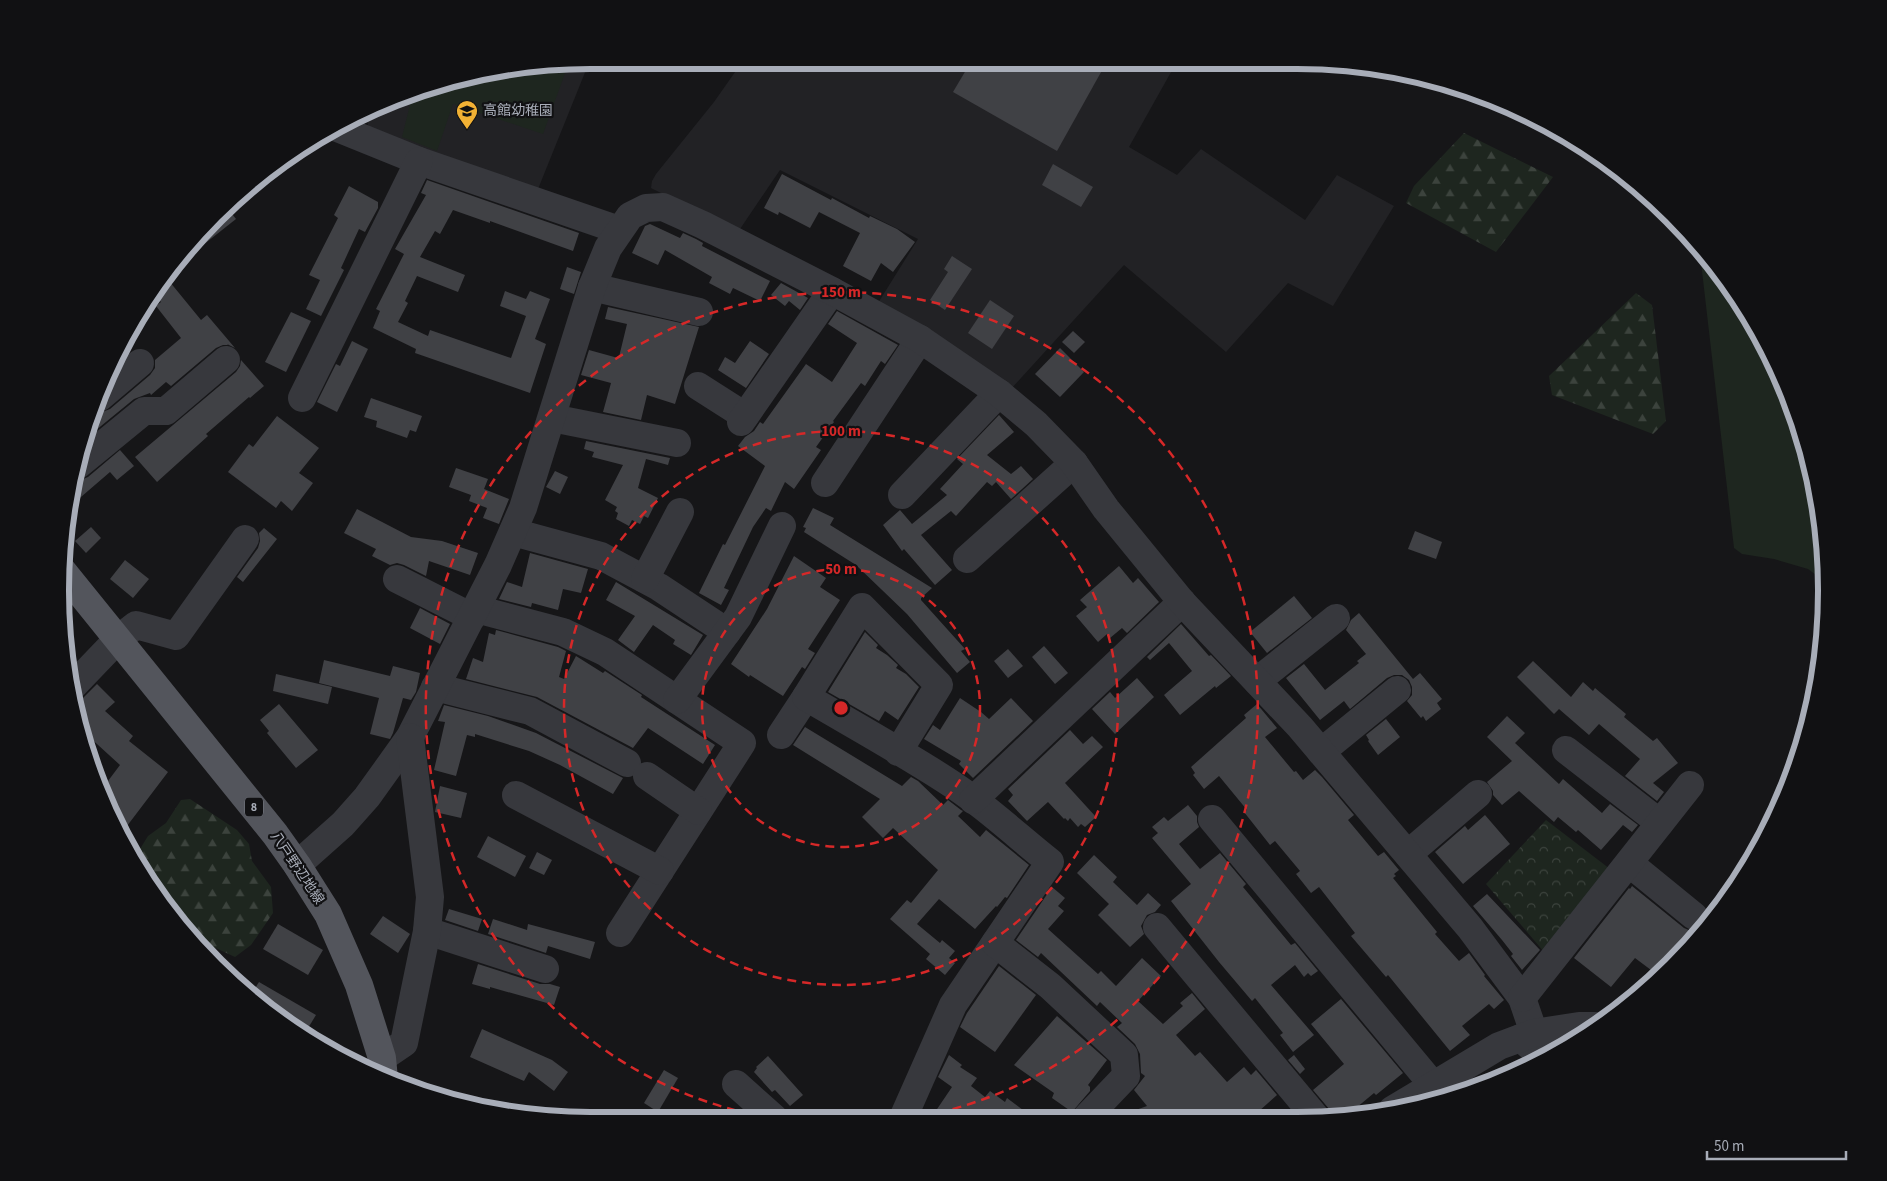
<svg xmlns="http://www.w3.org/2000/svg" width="1887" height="1181" viewBox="0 0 1887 1181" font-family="'Source Sans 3','Noto Sans JP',sans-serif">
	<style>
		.built { fill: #222225 }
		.green { fill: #1e261f }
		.forest { fill: url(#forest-firs) }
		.park { fill: url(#park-crowns) }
		.building { fill: #404145 }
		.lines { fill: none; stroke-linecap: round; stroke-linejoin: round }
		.minor { stroke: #37383d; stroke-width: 28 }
		.major { stroke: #53555c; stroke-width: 28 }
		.ring { fill: none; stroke: #d62828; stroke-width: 2.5; stroke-dasharray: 9 6 }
		.labels { text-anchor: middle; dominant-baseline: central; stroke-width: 4.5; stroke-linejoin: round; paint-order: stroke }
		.shield { fill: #111113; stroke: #7b7e86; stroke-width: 1 }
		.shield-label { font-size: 12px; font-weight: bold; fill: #a8adb8 }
		.poi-label { font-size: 14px; fill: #a8adb8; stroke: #111113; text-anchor: start }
		.street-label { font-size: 14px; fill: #a8adb8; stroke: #111113 }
		.rim { fill: none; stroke: #a8adb8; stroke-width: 6 }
		.centre { fill: #d62828; stroke: #111113; stroke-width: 2.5 }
		.ring-label { font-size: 15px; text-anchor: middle; font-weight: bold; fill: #d62828; stroke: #111113; stroke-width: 4.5; stroke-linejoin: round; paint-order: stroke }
	</style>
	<defs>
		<pattern id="forest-firs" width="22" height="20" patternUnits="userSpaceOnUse" patternTransform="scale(1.25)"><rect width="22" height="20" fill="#1e261f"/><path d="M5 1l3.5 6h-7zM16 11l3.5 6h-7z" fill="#3c433d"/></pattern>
		<pattern id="park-crowns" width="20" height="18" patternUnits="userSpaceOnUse" patternTransform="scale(1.25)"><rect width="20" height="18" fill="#1e261f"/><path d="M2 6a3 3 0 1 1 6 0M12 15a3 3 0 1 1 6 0" fill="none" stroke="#3c433d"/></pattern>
	</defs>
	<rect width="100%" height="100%" fill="#161618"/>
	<g class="built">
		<polygon points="521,65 588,65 536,194 375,136 368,125 365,114 366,111 420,88"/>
		<polygon points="740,65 1175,65 1129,147 1177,175 1201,149 1305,220 1337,175 1394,206 1333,306 1288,283 1226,352 1124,265 1011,389 878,303 918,239 780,170 738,232 651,188 652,181 656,174 714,102"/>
	</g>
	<g class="green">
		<polygon points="521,65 568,65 543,134 453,104 437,151 402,137 412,97 410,92 420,88"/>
		<polygon points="1699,245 1756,325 1799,420 1822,521 1824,581 1808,569 1774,559 1742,554 1734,548"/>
	</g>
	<g class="forest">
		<polygon points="1464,133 1553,177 1496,252 1406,203 1414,186"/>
		<polygon points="1636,293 1652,305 1666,421 1653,434 1552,395 1549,376"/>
		<polygon points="190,799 237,830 249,844 252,861 271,887 273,913 251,945 235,957 192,937 150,885 135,857 148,836 166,823 181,800"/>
	</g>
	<polygon class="park" points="1546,820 1610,869 1545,953 1486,884"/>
	<g class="building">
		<polygon points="969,65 1105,65 1057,151 953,92"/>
		<polygon points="1053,164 1093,187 1081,207 1042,185"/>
		<polygon points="782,174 831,200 832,198 869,218 870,216 897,229 915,242 893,272 881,263 871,281 843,266 860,233 819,212 810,228 779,212 778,215 764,208"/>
		<polygon points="427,180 579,233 573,251 490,221 490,223 453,210 440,234 435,231 420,257 465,275 458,292 417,276 405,301 408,303 398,322 428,336 430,330 511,358 526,316 500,306 505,291 526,299 530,291 550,299 535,339 546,344 530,393 415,353 416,349 373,328 380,311 376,309 404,254 395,249 426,195 421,193"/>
		<polygon points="349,186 378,202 378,208 365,232 359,229 341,268 344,270 321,316 306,309 320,280 309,275 338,218 334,215"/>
		<polygon points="226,206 236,219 193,253 189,248 215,216"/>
		<polygon points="650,224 680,238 683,233 696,239 703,243 702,246 770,281 760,301 733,288 730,294 709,283 712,277 665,250 658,265 632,253 645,226"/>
		<polygon points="952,256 972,269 945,310 930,300 948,272 944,269"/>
		<polygon points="567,267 581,272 574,294 560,289"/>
		<polygon points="165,276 201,320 207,315 235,348 227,344 228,345 223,345 216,348 171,386 166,382 151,395 150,393 134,399 90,435 86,429 93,410 102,412 110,409 150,375 155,368 155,360 181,338 156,306 161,302 152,292"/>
		<polygon points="781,283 808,298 800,310 789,301 785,306 771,295"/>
		<polygon points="990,300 1014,316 992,349 968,333"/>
		<polygon points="608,307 699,327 675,404 647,395 641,420 603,412 611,383 581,375 589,350 618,358 619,357 627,324 605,319"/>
		<polygon points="837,311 898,345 885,364 881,361 865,386 861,383 833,421 834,422 816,447 821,450 794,489 785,482 771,511 766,508 753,527 724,588 729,590 721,605 699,593 723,544 725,545 765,466 738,446 745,437 754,431 760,422 763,424 806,364 832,382 857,343 828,324"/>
		<polygon points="291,312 311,321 286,372 265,362"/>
		<polygon points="1073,331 1085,342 1074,353 1062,342"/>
		<polygon points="352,341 368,349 337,412 317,402 336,364 340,366"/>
		<polygon points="750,341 769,354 746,388 718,370 725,357 735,363"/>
		<polygon points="1060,348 1084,372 1060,397 1035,374"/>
		<polygon points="241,360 264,386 250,398 249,397 206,434 208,436 157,482 135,457 236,372 240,366"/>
		<polygon points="371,398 422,416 416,432 410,430 407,438 376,427 377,421 364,417"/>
		<polygon points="999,415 1014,432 987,455 1011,474 1021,466 1033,479 1011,499 996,482 992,486 987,482 956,516 951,511 921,535 952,570 935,585 904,549 902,551 883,525 900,510 912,524 947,495 940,489 963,464 957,459"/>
		<polygon points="277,416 319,448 299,473 313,483 292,511 281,501 276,508 228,472 249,444 253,447"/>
		<polygon points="586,441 670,458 668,465 646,459 638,488 658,498 648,518 644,516 640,524 632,520 629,526 616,519 618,513 615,511 617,507 605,500 623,465 592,457 594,452 584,449"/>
		<polygon points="120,450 134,466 117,480 110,472 67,509 74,480 81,480 88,477"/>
		<polygon points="456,468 488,479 484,489 509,499 499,524 483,518 487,508 469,501 471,495 449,487"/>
		<polygon points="555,471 568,477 560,494 546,487"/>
		<polygon points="813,508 834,518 830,525 932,588 921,598 921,600 965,649 961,651 970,662 957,673 907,614 856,565 804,532 806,528 803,527"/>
		<polygon points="357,509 411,537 442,541 478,553 470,575 429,561 426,576 404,565 397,563 390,565 372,556 376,549 344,533"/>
		<polygon points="91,527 101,538 86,553 75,541"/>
		<polygon points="264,528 277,539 243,582 237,577 258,548 260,541 259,533"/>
		<polygon points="1415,531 1442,542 1436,559 1408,549"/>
		<polygon points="530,553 588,569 581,593 563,589 558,610 532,603 531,607 499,599 507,582 522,587"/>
		<polygon points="794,556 826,578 820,587 840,600 808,649 815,653 805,669 802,667 783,696 750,675 749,677 731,664 767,609"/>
		<polygon points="125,560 149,579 133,598 110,579"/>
		<polygon points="1119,566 1133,583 1138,578 1159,602 1127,633 1122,628 1110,638 1107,634 1098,642 1076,616 1087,607 1080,600"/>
		<polygon points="616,582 703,635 691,655 673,644 675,640 653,625 634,652 618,640 635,616 606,600"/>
		<polygon points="1294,596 1312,618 1267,653 1250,632"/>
		<polygon points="420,608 450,624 440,644 410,628"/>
		<polygon points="1359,613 1413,679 1420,673 1442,699 1437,703 1441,709 1426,721 1423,716 1421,718 1407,701 1412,695 1412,687 1409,680 1402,675 1394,675 1387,678 1350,709 1344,701 1320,720 1286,678 1304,664 1325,690 1359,663 1357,661 1366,654 1346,630 1351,620"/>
		<polygon points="1181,624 1209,656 1211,655 1231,676 1216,688 1215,686 1180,715 1164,695 1192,671 1169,643 1150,660 1147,657"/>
		<polygon points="496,630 558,647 566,651 559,677 564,679 576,656 603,673 605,671 642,695 641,697 715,745 703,764 648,728 633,748 537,697 466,679 473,658 483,662 489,633 495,635"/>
		<polygon points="865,632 878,645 876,648 887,655 898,665 896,668 906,674 919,687 898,720 885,711 879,721 828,692"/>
		<polygon points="1044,646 1068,673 1055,684 1032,657"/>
		<polygon points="1008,649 1023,666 1008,678 994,661"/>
		<polygon points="324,660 390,676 393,666 420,673 416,692 411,700 403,698 393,733 390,739 370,734 379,698 319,683"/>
		<polygon points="1533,661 1571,697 1583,682 1593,691 1595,688 1626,714 1624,717 1653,741 1657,738 1678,763 1653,783 1664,792 1657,801 1625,776 1640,759 1599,724 1589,735 1559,709 1554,714 1517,677"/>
		<polygon points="276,674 332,687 328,704 273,691"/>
		<polygon points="1137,678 1154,697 1115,734 1092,709 1110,692 1115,698"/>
		<polygon points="97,684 115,702 105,711 133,736 129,741 168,772 127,826 116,818 102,789 120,765 86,734 91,730 76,715 73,704 81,700"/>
		<polygon points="960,698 981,712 989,719 1011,698 1033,721 973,778 959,764 961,761 924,739 933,725 940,730"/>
		<polygon points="279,704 318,750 296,768 267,733 269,731 260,720"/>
		<polygon points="1257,704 1277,728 1265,737 1294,772 1296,771 1303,780 1315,770 1322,777 1354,815 1348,820 1378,856 1384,852 1399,870 1394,874 1396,876 1393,878 1437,932 1435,934 1459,961 1469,953 1485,975 1484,976 1504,1000 1494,1009 1489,1004 1462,1026 1470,1035 1450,1051 1388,975 1386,977 1351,936 1355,933 1319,887 1311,893 1296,874 1300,871 1275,841 1270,845 1244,812 1247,810 1219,776 1204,789 1193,775 1195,773 1191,767 1246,718 1244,715"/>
		<polygon points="444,705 488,716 536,733 623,778 613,794 560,765 529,751 475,734 475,737 467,735 456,776 434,770 445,722 438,721"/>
		<polygon points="1507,716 1525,733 1515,743 1559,784 1563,779 1602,813 1610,804 1638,825 1632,832 1623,825 1601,850 1578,830 1576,832 1558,817 1554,822 1519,791 1502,805 1493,795 1493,791 1487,782 1512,761 1487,737"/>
		<polygon points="1386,719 1400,737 1378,755 1368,741 1369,740 1366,735"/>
		<polygon points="805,727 902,786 911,777 918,781 943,805 948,800 961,810 963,811 958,816 980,837 986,830 1029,865 1007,898 1005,897 997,907 996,906 975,929 939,899 917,924 940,943 942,940 955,951 949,958 955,963 945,975 926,959 930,954 890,919 907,900 911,903 938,870 893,828 883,838 862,817 880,799 793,745"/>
		<polygon points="1070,730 1083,744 1092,736 1103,747 1065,783 1096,817 1085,827 1081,824 1078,827 1070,818 1068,821 1065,818 1064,819 1048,802 1027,821 1008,801 1013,795 1008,789"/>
		<polygon points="440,786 467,793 461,818 435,812"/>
		<polygon points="1188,805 1197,816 1197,822 1199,827 1179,844 1200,869 1220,853 1246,884 1243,887 1291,945 1295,943 1318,971 1311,976 1308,973 1304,977 1295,965 1271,985 1314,1035 1293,1052 1280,1035 1283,1033 1255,998 1252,1001 1219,962 1171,901 1191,884 1152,838 1158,833 1152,827 1164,817 1168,821"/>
		<polygon points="1485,815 1510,844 1463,884 1435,852 1465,826 1468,830"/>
		<polygon points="488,836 526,856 515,877 477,857"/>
		<polygon points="537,852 552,860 544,875 529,868"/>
		<polygon points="1094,855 1117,877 1113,882 1137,905 1148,893 1161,905 1155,912 1147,915 1141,926 1144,934 1130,947 1098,915 1109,904 1077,873"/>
		<polygon points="1632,886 1684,928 1691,931 1700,932 1659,976 1635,958 1611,987 1574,958 1629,888 1630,889"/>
		<polygon points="1052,887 1065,898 1058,906 1064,911 1048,929 1098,974 1101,971 1116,986 1142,958 1161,976 1138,1001 1163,1024 1183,1006 1180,1003 1192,993 1205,1009 1176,1035 1195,1056 1200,1052 1227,1082 1244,1067 1251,1075 1256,1070 1277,1095 1249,1120 1116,1119 1116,1117 1147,1106 1134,1090 1145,1076 1141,1073 1140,1054 1135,1044 1117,1027 1122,1023 1100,1002 1097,1006 1041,953 1038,957 1016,940"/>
		<polygon points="1487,894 1540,950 1522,970 1511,956 1513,954 1502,940 1473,906"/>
		<polygon points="449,909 482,919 478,931 445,920"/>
		<polygon points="383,916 410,934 398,953 370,934"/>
		<polygon points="493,919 527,930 528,924 595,942 590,959 548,946 546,953 488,934"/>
		<polygon points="278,924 323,950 308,975 263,949"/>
		<polygon points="478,964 540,984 550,984 560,987 554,1005 490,987 490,989 472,984"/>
		<polygon points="999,966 1036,995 995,1052 960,1027 967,1013"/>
		<polygon points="259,982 316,1015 305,1033 268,1012 250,996"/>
		<polygon points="1341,999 1403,1073 1376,1095 1374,1093 1344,1118 1333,1120 1330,1110 1313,1090 1344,1064 1311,1024"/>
		<polygon points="1057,1016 1107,1060 1088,1085 1090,1087 1090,1091 1072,1112 1052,1098 1054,1093 1014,1065"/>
		<polygon points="482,1029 552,1060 568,1072 554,1091 529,1072 524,1081 470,1057"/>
		<polygon points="949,1055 962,1065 960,1067 977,1078 971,1086 985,1097 990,1091 1005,1102 1007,1098 1035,1119 931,1118 952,1087 938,1077"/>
		<polygon points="1294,1055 1305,1069 1300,1074 1288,1060"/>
		<polygon points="768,1056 803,1095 790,1106 775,1090 772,1092 754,1072 757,1068 756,1067"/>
		<polygon points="664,1070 678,1078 658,1112 644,1103"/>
	</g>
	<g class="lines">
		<g class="minor">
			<polyline points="335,127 419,161 619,230"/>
			<polyline points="592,287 699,312"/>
			<polyline points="698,386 745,416"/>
			<polyline points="100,397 140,363"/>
			<polyline points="302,398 419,161"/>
			<polyline points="552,418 677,443"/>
			<polyline points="741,422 832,291"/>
			<polyline points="78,465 144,411 166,411 226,360"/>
			<polyline points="825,483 920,339"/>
			<polyline points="902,495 999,393"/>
			<polyline points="513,532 601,556 659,587 727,632"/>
			<polyline points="967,559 1074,463"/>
			<polyline points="397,579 472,617"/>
			<polyline points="645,579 680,512"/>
			<polyline points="476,609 563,632 605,652 742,743 620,933"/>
			<polyline points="1257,681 1336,618"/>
			<polyline points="435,687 530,711 627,763"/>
			<polyline points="70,689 118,639 136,625 176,636 245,539"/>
			<polyline points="677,700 738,617 782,526"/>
			<polyline points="781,735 806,697"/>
			<polyline points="1566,750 1660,823"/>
			<path d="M 898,752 L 939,685 L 862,607 L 806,697 C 852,724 899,750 944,779 C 982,803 1015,834 1050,862 L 953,1005 L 903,1118"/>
			<polyline points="1321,752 1397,690"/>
			<polyline points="647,776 698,811"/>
			<polyline points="516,795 660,871"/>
			<polyline points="973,800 1182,602"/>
			<polyline points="1212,819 1433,1085"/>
			<polyline points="1408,854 1478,794"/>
			<polyline points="1629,863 1694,916"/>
			<polyline points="297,865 343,824 367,797 410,737 498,565 523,508 592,287 608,248 630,216 646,208 663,207 703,225 832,291 920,339 999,393 1036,424 1074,463 1106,509 1182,602 1300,727 1470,928 1522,998 1534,1033"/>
			<polyline points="1157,927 1318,1120"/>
			<polyline points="427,931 545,969"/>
			<polyline points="995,943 1050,986 1124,1055 1126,1076 1085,1119"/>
			<polyline points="1522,998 1690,785"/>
			<polyline points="1521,1038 1543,1058"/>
			<polyline points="382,1058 404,1043 427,931 430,897 410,737"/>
			<polyline points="736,1084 774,1118"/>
			<polyline points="1392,1110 1499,1046 1534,1033 1579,1026 1595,1026"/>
		</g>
		<polyline class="major" points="61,569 275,834 297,865 328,914 359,985 382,1058 384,1079"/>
	</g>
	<g class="ring">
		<circle cx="841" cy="708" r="139"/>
		<circle cx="841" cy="708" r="277"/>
		<path d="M765 1117A416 416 0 1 1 913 1118"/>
	</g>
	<defs>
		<g id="school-pin" transform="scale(1.125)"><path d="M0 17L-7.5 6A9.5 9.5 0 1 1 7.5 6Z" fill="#f2b134" stroke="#111113"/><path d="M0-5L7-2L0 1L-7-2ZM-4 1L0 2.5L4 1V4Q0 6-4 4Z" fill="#111"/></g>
	</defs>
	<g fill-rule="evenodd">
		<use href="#school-pin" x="467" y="111"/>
	</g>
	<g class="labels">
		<rect class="shield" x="245" y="797.5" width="18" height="19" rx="4"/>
		<g class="shield-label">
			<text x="254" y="807">8</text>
		</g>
		<g class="poi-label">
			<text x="483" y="111">高館幼稚園</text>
		</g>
		<g class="street-label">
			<text transform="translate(297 868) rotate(56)">八戸野辺地線</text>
		</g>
	</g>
	<path d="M0 0H1887V1181H0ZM590 69H1297A521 521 0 0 1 1818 590V591A521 521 0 0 1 1297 1112H590A521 521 0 0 1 69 591V590A521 521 0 0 1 590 69Z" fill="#111113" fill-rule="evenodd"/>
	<path class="rim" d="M590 69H1297A521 521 0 0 1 1818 590V591A521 521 0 0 1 1297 1112H590A521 521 0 0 1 69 591V590A521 521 0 0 1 590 69Z"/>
	<circle cx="841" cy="708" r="8" class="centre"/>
	<g class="ring-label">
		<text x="841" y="297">150 m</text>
		<text x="841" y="436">100 m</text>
		<text x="841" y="574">50 m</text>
	</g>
	<path d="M1707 1151v8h139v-8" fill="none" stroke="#a8adb8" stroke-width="2.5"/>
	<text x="1714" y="1151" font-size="15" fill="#a8adb8" stroke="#111113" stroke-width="4" paint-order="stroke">50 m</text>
</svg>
